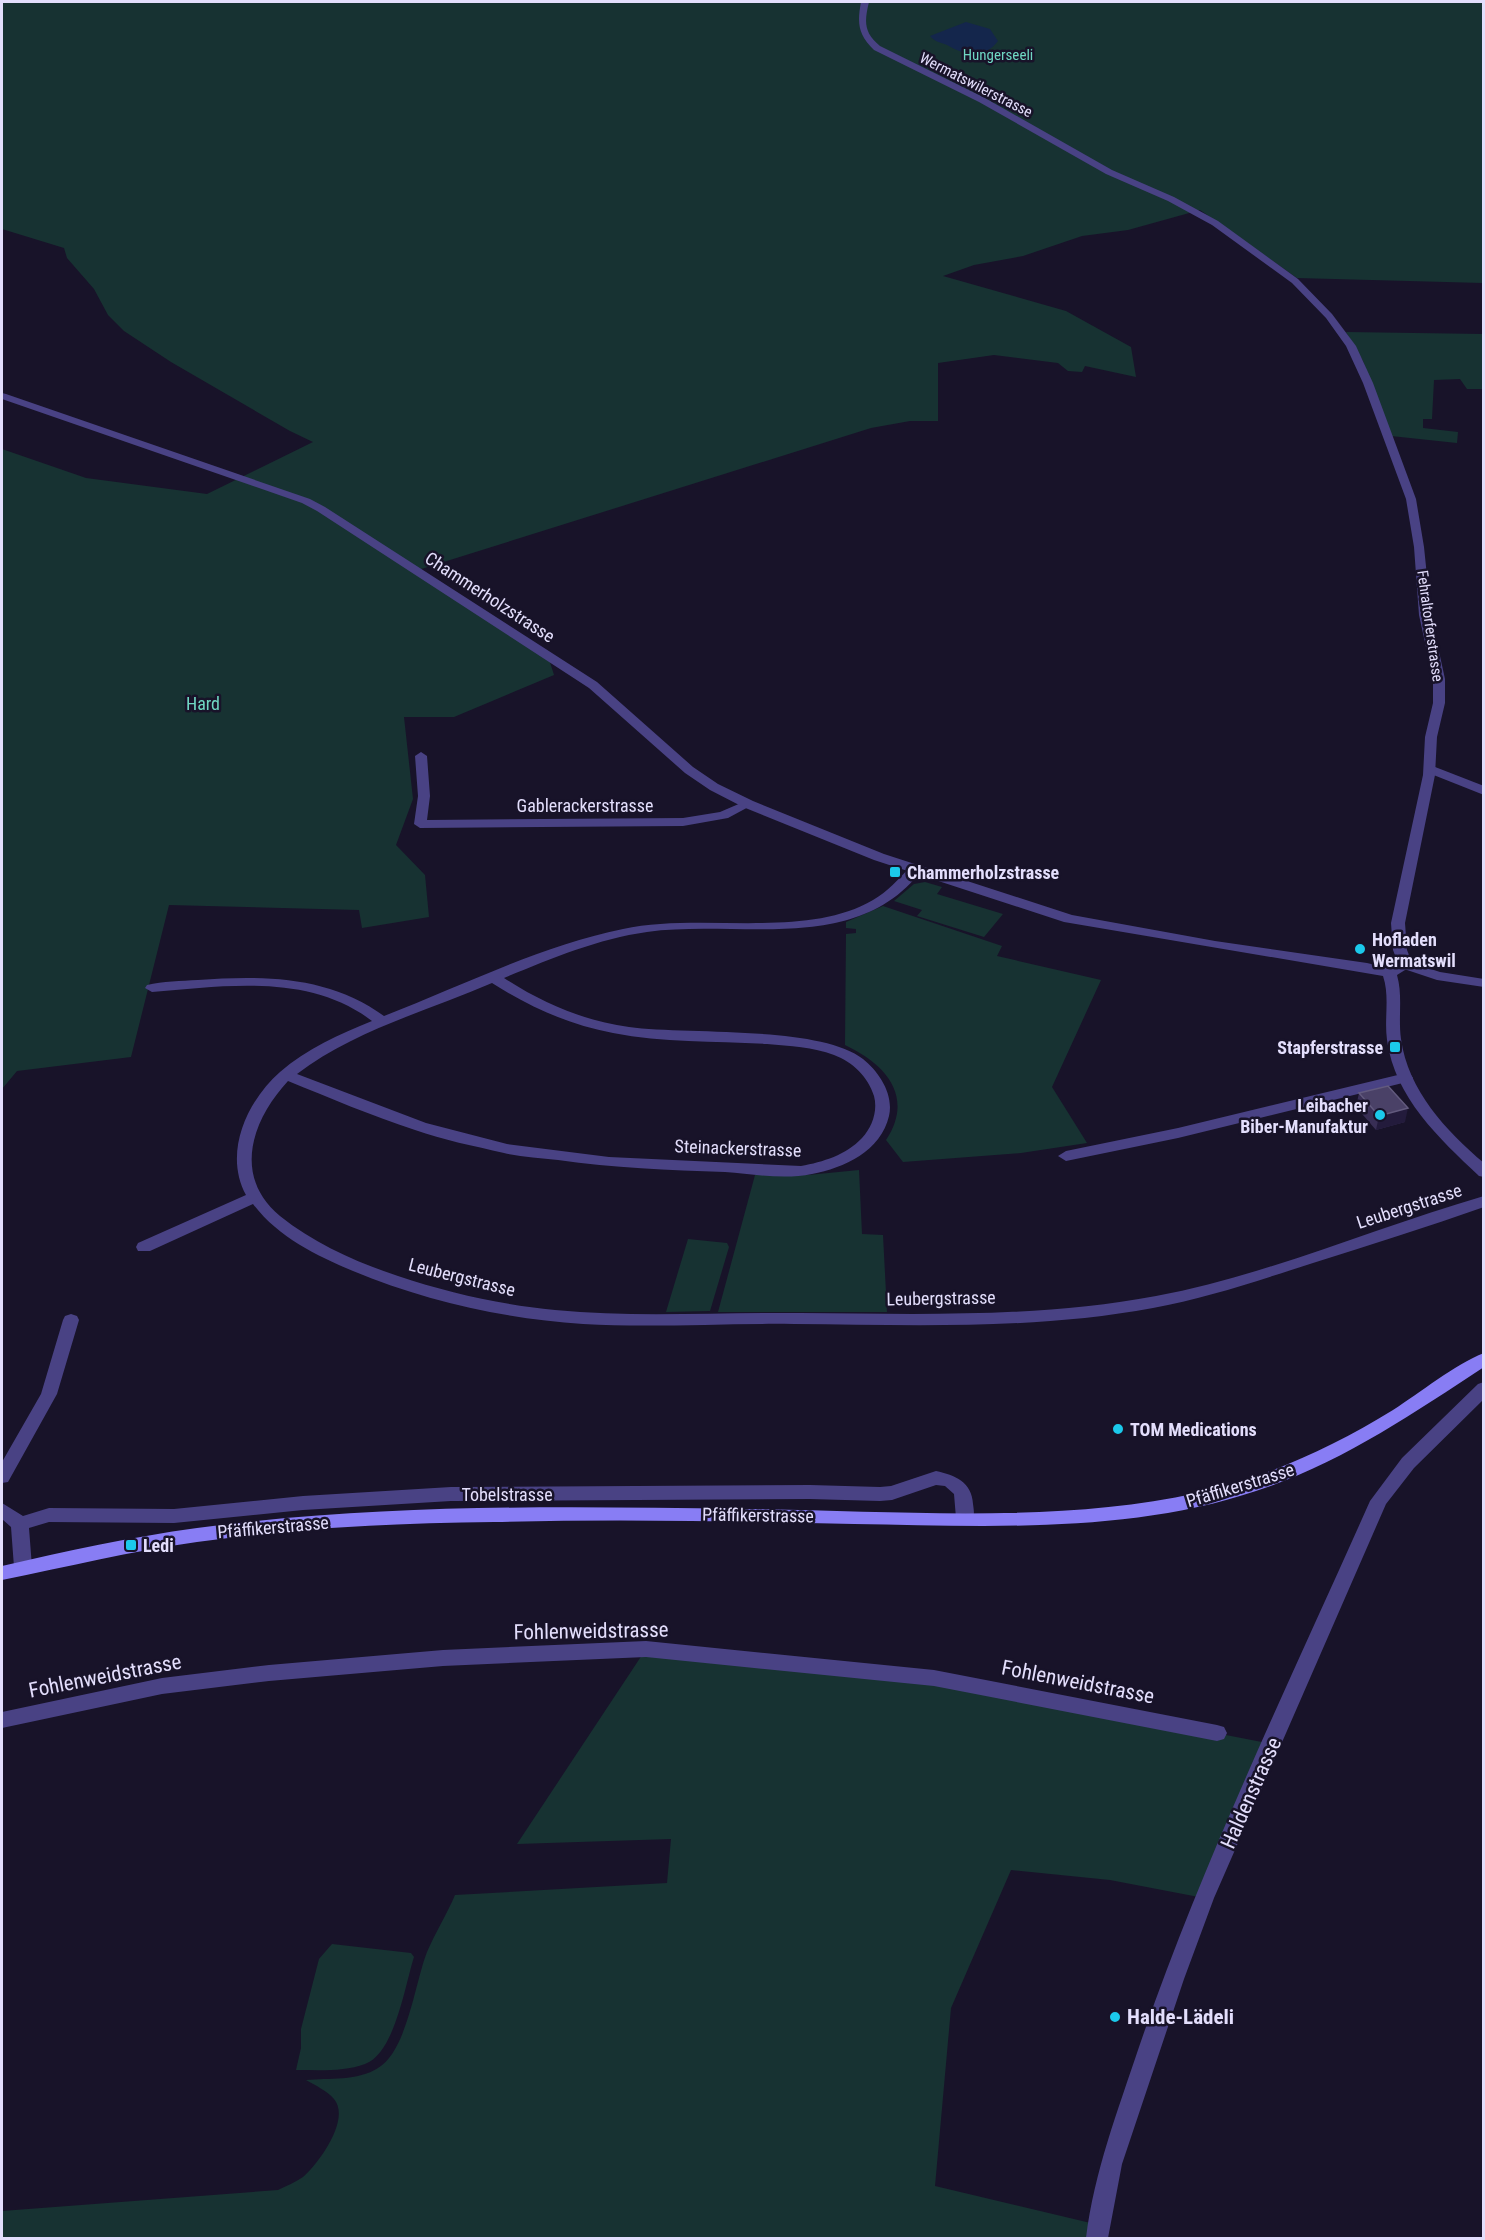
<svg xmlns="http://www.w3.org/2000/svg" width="1485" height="2240" viewBox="0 0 1485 2240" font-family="'Roboto Condensed',sans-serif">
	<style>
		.green { fill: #173232 }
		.water { fill: #14264c }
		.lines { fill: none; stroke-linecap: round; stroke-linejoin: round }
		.minor { fill: #494284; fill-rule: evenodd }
		.tertiary { fill: #494284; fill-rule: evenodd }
		.secondary { fill: #887df4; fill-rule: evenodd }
		.wall { fill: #382e55 }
		.shaded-wall { fill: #231b3c }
		.building { fill: #4a4167; stroke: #625a7e; stroke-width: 1.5 }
		.poi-dot { fill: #1bc9eb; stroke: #181329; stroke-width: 2 }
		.labels { text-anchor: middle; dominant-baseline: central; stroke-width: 5; stroke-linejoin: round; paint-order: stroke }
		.far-park-label { font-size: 15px; fill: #6fd7c3; stroke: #181329 }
		.far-street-label { font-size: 15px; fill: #e3defc; stroke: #181329 }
		.street-label { font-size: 18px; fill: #e3defc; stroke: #181329 }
		.park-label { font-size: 18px; fill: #6fd7c3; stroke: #181329 }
		.poi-label { font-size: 18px; font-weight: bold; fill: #e3defc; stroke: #181329; text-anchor: start }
		.near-street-label { font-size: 21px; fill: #e3defc; stroke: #181329 }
		.near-poi-label { font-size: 21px; font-weight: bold; fill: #e3defc; stroke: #181329; text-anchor: start }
	</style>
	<rect width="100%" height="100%" fill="#181329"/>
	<g class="green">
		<polygon points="2,2 1483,2 1483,283 1297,278 1200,210 1128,230 1082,236 1023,256 974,265 943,276 1066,311 1131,347 1136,377 1085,366 1082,372 1068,371 1058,363 994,355 938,363 938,421 910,421 871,428 418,570 548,656 554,675 454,717 404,717 413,799 396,845 425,875 429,917 362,928 359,910 169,905 131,1057 17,1071 2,1089 2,449 86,478 207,494 313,442 290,431 171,362 124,331 108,315 94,289 67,258 64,248 2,229"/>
		<polygon points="1346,332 1483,334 1483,389 1467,389 1460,379 1434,380 1432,419 1423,419 1423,428 1458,432 1457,443 1391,436 1363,361"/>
		<polygon points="925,882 942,887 937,894 1003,914 984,937 917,916 922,910 894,901 914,884"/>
		<path d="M 883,906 L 1002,946 L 997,956 L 1101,980 L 1052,1087 L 1087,1143 L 1021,1153 L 903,1162 L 886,1140 C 915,1096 885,1064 845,1045 L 846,934 L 856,933 L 856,929 L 846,928 L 846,922 Z"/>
		<polygon points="859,1170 862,1234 883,1235 887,1312 718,1312 755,1175 808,1175"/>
		<polygon points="688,1239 727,1243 729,1247 710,1311 666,1312"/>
		<path d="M 646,1649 L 934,1678 L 1272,1744 L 1204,1898 L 1110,1880 L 1011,1870 L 951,2008 L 935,2186 L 1099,2225 L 1097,2238 L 2,2238 L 2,2211 L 278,2190 C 286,2186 296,2182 303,2177 C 319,2163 351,2119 334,2099 C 327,2091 315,2085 306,2080 C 329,2078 358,2081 378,2068 C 407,2051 415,1983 427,1952 C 435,1933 447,1914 455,1895 L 667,1883 L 671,1839 L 517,1844 Z"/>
		<path d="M 332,1944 L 411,1953 L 414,1957 C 405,1985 395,2053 365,2064 C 344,2072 318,2070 296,2070 L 301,2048 L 301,2029 L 319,1959 Z"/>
	</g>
	<path class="water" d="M 966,22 L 990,29 L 998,41 C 985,59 964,55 947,45 C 940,42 935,42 930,36 Z"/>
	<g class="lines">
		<g class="minor">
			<polygon points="421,752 427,756 430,796 427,820 683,818 720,812 748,800 754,804 728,818 683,826 420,828 414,824 418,796 415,756"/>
			<polygon points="1430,765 1484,786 1484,795 1426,772 1424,769"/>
			<path d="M 915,866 L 922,870 C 856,956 739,919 647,932 C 597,939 550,959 504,978 C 542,1003 584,1021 629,1027 C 687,1035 820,1025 863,1059 C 879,1072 894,1094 889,1116 C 881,1151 844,1168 812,1174 C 784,1180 753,1174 725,1172 C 669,1170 613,1168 558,1160 C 540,1158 521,1157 504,1153 C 474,1146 443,1140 415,1130 C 372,1116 330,1098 288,1081 C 252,1120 232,1176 280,1216 C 315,1244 356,1262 398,1276 C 449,1293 502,1305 555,1310 C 636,1318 718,1312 800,1313 C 918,1314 1039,1318 1156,1296 C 1268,1275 1374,1228 1484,1196 L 1484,1207 C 1427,1227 1370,1245 1313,1263 C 1260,1280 1207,1298 1153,1308 C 1035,1330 913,1325 794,1324 C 724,1323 653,1328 583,1324 C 505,1319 425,1301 353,1271 C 315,1255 278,1237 253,1204 L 150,1251 L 138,1251 L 136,1247 L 138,1243 L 246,1195 C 223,1153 247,1101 280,1072 C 306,1049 340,1034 372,1021 C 309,973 226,986 152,992 L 145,988 L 147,985 C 163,981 181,981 198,980 C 263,975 330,976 384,1016 C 462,986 540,946 623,929 C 700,912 805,940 873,900 C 887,892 899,879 910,867 ZM 492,983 C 529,1007 570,1025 613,1033 C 664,1043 716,1041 767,1044 C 790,1046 813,1047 834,1055 C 853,1062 868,1077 874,1096 C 878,1111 872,1127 862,1138 C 846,1155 823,1162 801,1166 L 609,1157 L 507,1144 L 426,1123 L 297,1074 C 353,1031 427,1011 492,983 Z"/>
			<polygon points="1406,961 1440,972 1484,979 1484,987 1437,980 1401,968 1399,965 1401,962"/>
			<polygon points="1406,1073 1411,1075 1413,1078 1411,1081 1178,1138 1066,1161 1058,1156 1066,1151 1178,1128"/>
			<polygon points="71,1314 77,1316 79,1320 57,1394 8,1482 2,1483 2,1462 41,1394 63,1320 65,1316"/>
			<path d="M 1484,1382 L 1484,1399 L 1414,1468 L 1386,1504 L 1214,1898 L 1184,1979 L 1122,2164 L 1108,2238 L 1086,2238 C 1094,2172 1118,2110 1139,2047 C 1203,1860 1290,1681 1370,1501 L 1402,1458 L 1478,1384 Z"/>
			<path d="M 936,1471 C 955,1475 972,1482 973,1504 C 974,1511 975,1516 971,1523 L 965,1525 L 959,1523 L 956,1518 L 954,1494 L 945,1486 L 936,1485 L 892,1500 L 880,1501 L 810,1499 L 451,1501 L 303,1510 L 174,1523 L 49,1522 L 29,1528 L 32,1567 L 29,1572 L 23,1574 L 17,1572 L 14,1567 L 11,1527 L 2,1519 L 2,1503 L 23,1516 L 49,1508 L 174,1509 L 303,1496 L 451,1487 L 810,1485 L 880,1487 L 891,1486 Z"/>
			<polygon points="646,1641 934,1670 1217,1725 1224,1727 1227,1733 1224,1739 1217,1741 934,1686 646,1657 443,1666 269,1681 162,1694 2,1728 2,1712 162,1678 269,1665 443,1650"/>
		</g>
		<path class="tertiary" d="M 861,2 L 869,2 C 864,22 864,33 880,46 L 985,98 L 1112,170 L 1174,197 L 1218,221 L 1298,279 L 1332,314 L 1356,346 L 1373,383 L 1416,499 L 1424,547 L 1431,615 L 1445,679 L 1445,703 L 1437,737 L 1435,775 L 1405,923 L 1407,950 L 1413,965 L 1397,975 C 1403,996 1398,1017 1401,1039 C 1408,1090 1446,1131 1484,1163 L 1484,1177 L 1479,1176 C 1439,1138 1395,1098 1387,1040 C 1384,1018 1390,997 1383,976 L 1064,922 L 874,860 L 743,807 L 710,790 L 685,773 L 589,688 L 317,511 L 302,503 L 2,399 L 2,393 L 6,394 L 310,499 L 325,507 L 597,682 L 693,767 L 718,784 L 753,801 L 884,854 L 1072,915 L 1215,941 L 1367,963 L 1388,968 L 1398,963 L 1393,950 L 1391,923 L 1423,775 L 1425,737 L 1433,703 L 1433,679 L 1419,615 L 1414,547 L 1406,499 L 1363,383 L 1346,346 L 1326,318 L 1292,283 L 1212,225 L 1168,201 L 1106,174 L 979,102 L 874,50 C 858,35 857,23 861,2 Z"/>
		<path class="secondary" d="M 1484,1353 L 1484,1367 C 1411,1415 1339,1464 1256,1491 C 1128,1534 986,1526 854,1524 C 734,1521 614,1519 494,1522 C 395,1523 295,1528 197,1542 C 131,1551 67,1567 2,1580 L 2,1566 C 66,1551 131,1537 197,1528 C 376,1504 558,1506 739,1509 C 885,1510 1054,1525 1197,1493 C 1268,1477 1331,1448 1393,1410 C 1420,1393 1455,1364 1484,1353 Z"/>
	</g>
	<polygon class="wall" points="1359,1093 1405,1122 1376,1130 1356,1107"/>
	<polygon class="shaded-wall" points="1408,1108 1405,1122 1376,1130 1379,1116"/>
	<polygon class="building" points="1388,1086 1408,1108 1379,1116 1359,1093"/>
	<g class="poi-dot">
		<rect x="889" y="866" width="12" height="12" rx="3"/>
		<circle cx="1360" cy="949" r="6"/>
		<rect x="1389" y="1041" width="12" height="12" rx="3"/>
		<circle cx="1380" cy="1115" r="6"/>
		<circle cx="1118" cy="1429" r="6"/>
		<rect x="125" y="1539" width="12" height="12" rx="3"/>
		<circle cx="1115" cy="2017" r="6"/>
	</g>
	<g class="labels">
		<g class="far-park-label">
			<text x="998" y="55">Hungerseeli</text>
		</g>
		<g class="far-street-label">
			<text transform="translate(976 85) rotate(27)">Wermatswilerstrasse</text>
			<text transform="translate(1430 626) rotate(82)">Fehraltorferstrasse</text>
		</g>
		<g class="street-label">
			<text transform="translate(490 597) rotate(33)">Chammerholzstrasse</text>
			<text x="585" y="805">Gablerackerstrasse</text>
			<text transform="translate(738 1148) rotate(2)">Steinackerstrasse</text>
			<text transform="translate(1409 1206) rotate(-18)">Leubergstrasse</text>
			<text transform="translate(462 1277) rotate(14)">Leubergstrasse</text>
			<text transform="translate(941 1298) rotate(-1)">Leubergstrasse</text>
			<text transform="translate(1240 1485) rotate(-17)">Pfäffikerstrasse</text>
			<text x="507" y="1494">Tobelstrasse</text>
			<text transform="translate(758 1515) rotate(1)">Pfäffikerstrasse</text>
			<text transform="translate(273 1527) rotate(-5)">Pfäffikerstrasse</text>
		</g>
		<g class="park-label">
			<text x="203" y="703">Hard</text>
		</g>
		<g class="poi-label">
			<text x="907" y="872">Chammerholzstrasse</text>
			<text x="1372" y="939">Hofladen<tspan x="1372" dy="21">Wermatswil</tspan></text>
			<text x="1383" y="1047" text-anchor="end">Stapferstrasse</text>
			<text x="1368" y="1105" text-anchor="end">Leibacher<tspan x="1368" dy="21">Biber-Manufaktur</tspan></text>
			<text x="1130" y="1429">TOM Medications</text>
			<text x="143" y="1545">Ledi</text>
		</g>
		<g class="near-street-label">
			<text transform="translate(591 1631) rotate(-1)">Fohlenweidstrasse</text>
			<text transform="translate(105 1676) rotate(-11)">Fohlenweidstrasse</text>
			<text transform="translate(1078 1682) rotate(11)">Fohlenweidstrasse</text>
			<text transform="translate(1251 1793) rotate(-66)">Haldenstrasse</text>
		</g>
		<g class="near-poi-label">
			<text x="1127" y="2017">Halde-Lädeli</text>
		</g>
	</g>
	<rect width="1485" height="2240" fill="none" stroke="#e3defc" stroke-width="6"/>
</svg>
